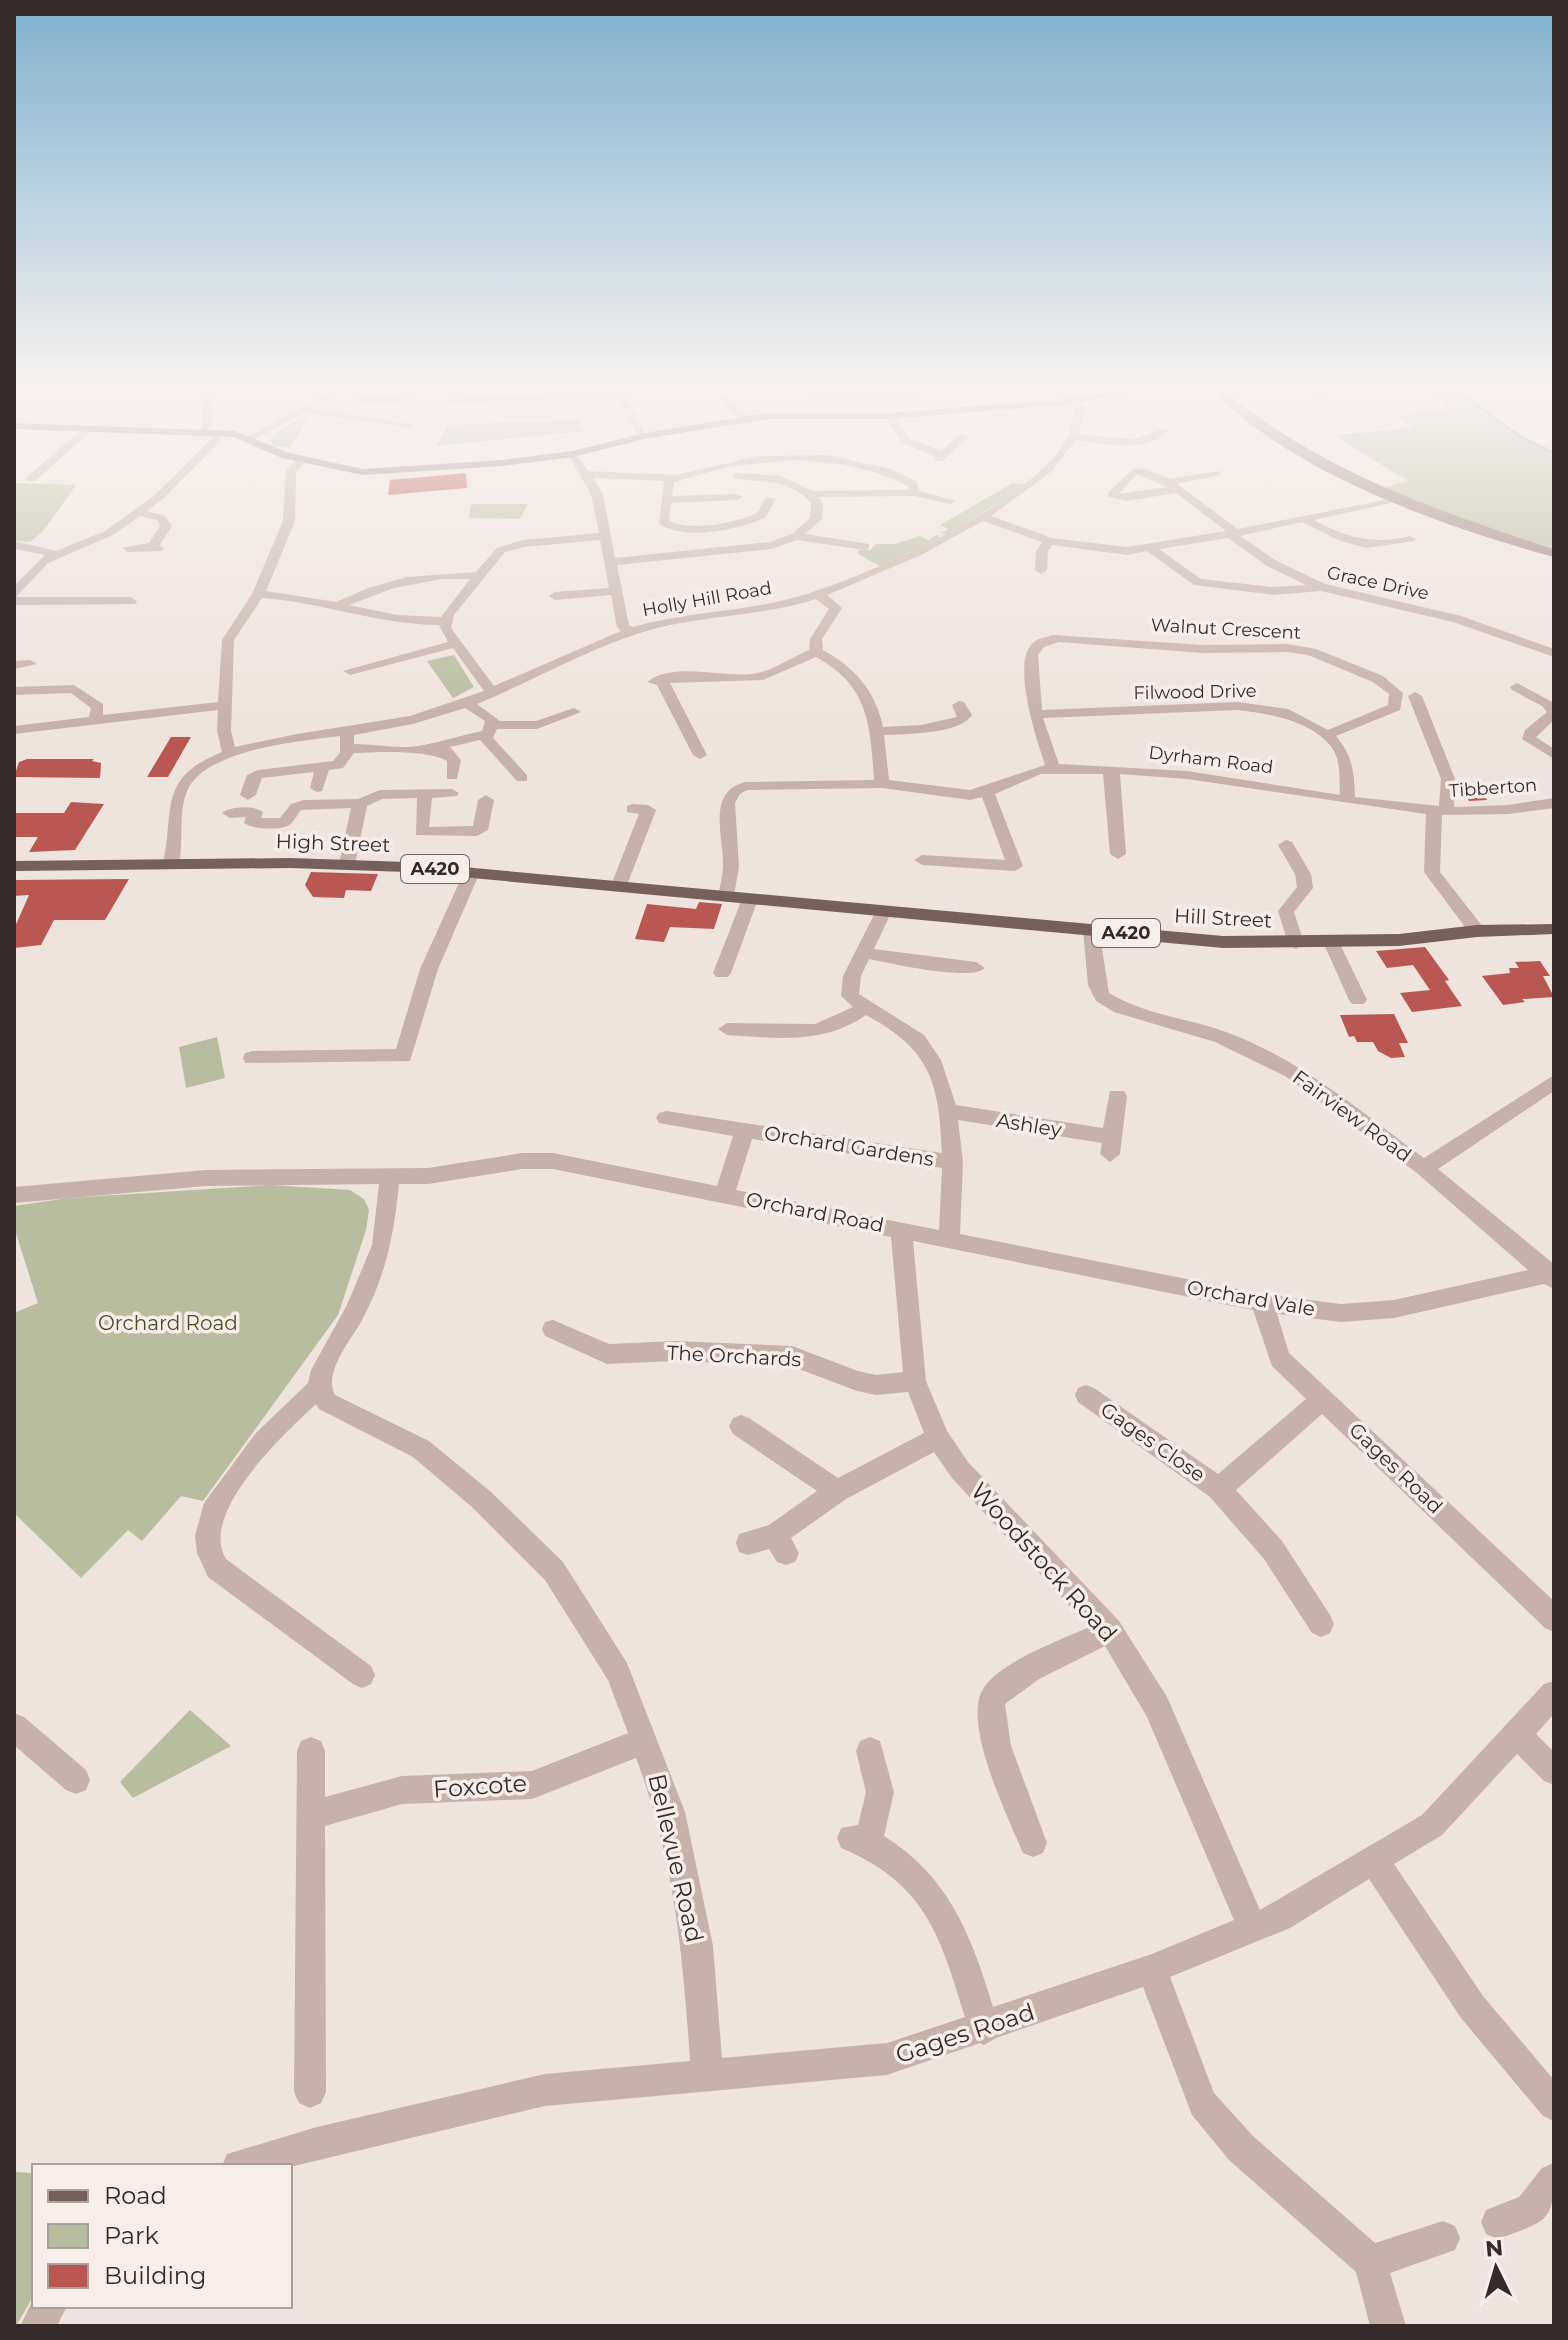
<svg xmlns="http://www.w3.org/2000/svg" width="1568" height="2340" viewBox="0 0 1568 2340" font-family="Montserrat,sans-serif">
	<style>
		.green { fill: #b8bd9f }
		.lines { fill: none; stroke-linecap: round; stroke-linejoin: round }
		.stream { stroke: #7faaa4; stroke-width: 3 }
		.building { fill: #b95852 }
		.street { fill: #c6b2aa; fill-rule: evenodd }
		.secondary { fill: #9a817c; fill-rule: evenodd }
		.primary { fill: #75605c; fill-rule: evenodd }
		.labels { text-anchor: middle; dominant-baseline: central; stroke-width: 7; stroke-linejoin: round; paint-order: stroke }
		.far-street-label { font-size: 18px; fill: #352a29; stroke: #f8eee9 }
		.shield { fill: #f8eee9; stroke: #706563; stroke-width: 2 }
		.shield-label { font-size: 18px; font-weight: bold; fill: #352a29 }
		.street-label { font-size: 20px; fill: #352a29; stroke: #f8eee9 }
		.park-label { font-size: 20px; fill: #4a502f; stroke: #f8eee9 }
		.near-street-label { font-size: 24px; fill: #352a29; stroke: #f8eee9 }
	</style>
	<rect width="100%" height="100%" fill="#efe3dd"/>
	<g class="green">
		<polygon points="1431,391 1453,391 1519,437 1554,454 1554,549 1400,499 1379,489 1408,481 1333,435 1413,428 1396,417 1451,409"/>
		<path d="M 307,418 L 290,448 L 273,445 L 271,440 C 280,427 292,420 307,418 Z"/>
		<polygon points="577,420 586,431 436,446 449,425"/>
		<polygon points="14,483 76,485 44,530 30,542 14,541"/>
		<polygon points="1013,483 1027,485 947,534 941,533 948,529 940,525"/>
		<polygon points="475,504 525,504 528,505 519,519 469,518 471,505"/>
		<polygon points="937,535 940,538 880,566 858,554 858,550 870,550 876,544 895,544 920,536 928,540"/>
		<polygon points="454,655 474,687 453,698 427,661"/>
		<polygon points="217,1037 225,1078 186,1088 179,1047"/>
		<polygon points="271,1185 350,1190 364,1199 369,1210 366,1230 338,1315 203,1501 181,1496 142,1541 128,1530 81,1578 14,1513 14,1313 38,1303 14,1227 14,1206 68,1198"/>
		<polygon points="190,1710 231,1746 133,1798 120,1782"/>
		<polygon points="14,2172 34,2173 34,2295 16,2326"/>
	</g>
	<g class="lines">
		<polyline class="stream" points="1458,391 1521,437 1554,453"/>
	</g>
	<g class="building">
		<polygon points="466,473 467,488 388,495 390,480"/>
		<polygon points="171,737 191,737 168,777 147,777"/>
		<polygon points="27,759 94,759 92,761 101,763 100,778 14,777 19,762"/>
		<polygon points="1475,784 1487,800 1469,801 1458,786"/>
		<polygon points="71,802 104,804 75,850 29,852 38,837 14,837 14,813 64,813"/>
		<polygon points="311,872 378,874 371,891 346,890 344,898 313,897 305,885"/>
		<polygon points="129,879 105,920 54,920 41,945 14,948 14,929 29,895 14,896 14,880"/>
		<polygon points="699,902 722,904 714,929 670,927 664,942 635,939 647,904 696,909"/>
		<polygon points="1425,947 1449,980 1445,981 1462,1006 1412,1012 1400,993 1430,990 1413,965 1387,968 1376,951"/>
		<polygon points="1540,961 1550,976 1543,976 1554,997 1522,999 1525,1002 1503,1005 1482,976 1510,973 1509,968 1519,968 1515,962"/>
		<polygon points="1394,1014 1408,1043 1399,1043 1405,1057 1391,1058 1378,1051 1373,1042 1357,1042 1354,1036 1349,1037 1340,1015"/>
	</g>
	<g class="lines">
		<g class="street">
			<polygon points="201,391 211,391 213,426 203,435 198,432 203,426"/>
			<polygon points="331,391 343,391 313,408 416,425 411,428 304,413 252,441 243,439"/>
			<polygon points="599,391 652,391 624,395 648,438 640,438 615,396 431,406 358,404 353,401 360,396 431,400"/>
			<polygon points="808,391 939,391 907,398 805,396"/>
			<polygon points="1306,391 1316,391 1326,402 1318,404"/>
			<polygon points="723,395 749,417 749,421 741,421 720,400"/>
			<path d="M 1073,398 L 1085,409 L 1078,434 L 1134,439 L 1164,428 L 1169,431 C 1144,454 1107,444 1076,440 L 1051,472 L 991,516 L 1052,538 L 1127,547 L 1226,531 L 1176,493 L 1127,501 L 1108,497 L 1108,493 L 1134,468 L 1147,469 L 1169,479 L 1220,471 L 1220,475 L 1177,484 L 1238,529 L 1395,498 L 1395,502 L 1314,520 C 1347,538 1373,545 1410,536 L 1416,539 L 1414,541 L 1366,548 L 1338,540 L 1302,522 L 1240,536 L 1275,560 L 1325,584 L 1461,616 L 1554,649 L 1554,657 L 1453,622 L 1321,591 L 1273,595 L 1194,585 L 1147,551 L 1127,555 L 1052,545 L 1048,551 L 1047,570 L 1041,574 L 1035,570 L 1036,551 L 1042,542 L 983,521 L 921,555 L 827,595 L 842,608 L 822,639 L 823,650 C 855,668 875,690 883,727 L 921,725 L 957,717 L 952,705 L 959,701 L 964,702 L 972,715 C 961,734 906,734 884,735 L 889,780 L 970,790 L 1045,765 C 1037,740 1009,659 1035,641 C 1039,638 1048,637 1053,635 L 1203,645 L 1288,644 L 1316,649 L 1383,676 L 1403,693 L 1400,710 L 1336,736 C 1353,756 1354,772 1355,797 L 1439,806 L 1441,779 L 1408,696 L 1415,692 L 1422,696 L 1455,779 L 1454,807 L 1508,805 L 1554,798 L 1554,808 L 1508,814 L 1442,815 L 1440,872 L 1483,927 L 1483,935 L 1471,935 L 1424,872 L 1426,814 L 1187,779 L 1120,774 L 1126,854 L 1118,859 L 1110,854 L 1103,774 L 1041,774 L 995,794 L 1023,866 L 1015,871 L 922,865 L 914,860 L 922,855 L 1005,860 L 982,797 L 970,800 L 882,788 L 747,790 L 740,794 L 735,803 L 739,867 L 734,896 L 732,900 L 720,900 L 718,896 C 720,886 723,875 723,864 C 723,834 707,792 745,782 L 874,780 C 870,724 869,686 816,657 L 763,680 L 670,683 L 707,755 L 700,759 L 693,755 L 657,685 L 647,682 C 676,660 724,680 758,673 C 775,669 793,657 809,650 L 810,639 L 829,609 L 816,599 C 763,616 707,615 653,629 C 592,646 535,680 477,704 L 500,721 L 536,721 L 574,708 L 581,712 L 537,729 L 497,729 L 493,738 L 527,775 L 527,781 L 517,781 L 480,740 L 450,747 L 461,760 L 457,779 L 447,779 L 447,761 C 426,749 377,752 354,753 L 343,768 L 329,770 L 322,791 L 317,792 L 310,788 L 314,772 L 262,778 L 256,795 L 248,800 L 240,795 L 247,775 L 258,770 L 333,761 L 340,753 L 340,736 C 301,741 205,749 187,791 C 178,813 184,840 179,864 L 171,869 L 163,864 C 175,809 157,778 222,752 L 217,731 L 218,710 L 14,734 L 14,726 L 89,717 L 91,708 L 71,693 L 14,695 L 14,687 L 74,685 L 103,704 L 103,715 L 218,702 L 222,640 L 252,594 L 283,521 L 286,471 L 297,458 L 306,460 L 296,472 L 295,521 L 266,591 L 336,602 L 368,588 L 407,577 L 476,572 L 497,548 L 523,540 L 599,533 L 591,494 L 568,454 L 573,451 L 588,471 L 675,475 L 759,456 L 826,455 L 891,469 L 917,482 L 919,491 L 956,501 L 950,504 L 914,496 L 818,497 L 823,503 L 822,519 L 805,534 L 869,544 L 869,548 L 865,550 L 797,540 L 771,549 L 617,565 L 629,625 L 633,627 C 684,612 738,612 789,599 C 860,581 1031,504 1067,439 C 1071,431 1072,418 1075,409 L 1068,401 ZM 793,460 C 835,462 870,467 908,486 L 908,490 L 812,491 L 781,476 L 737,473 L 732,476 L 733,478 C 764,483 789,478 811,503 L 810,518 L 792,534 L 769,542 L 615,558 L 603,494 L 593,478 L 664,481 L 659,524 C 688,541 737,530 766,517 L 776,499 L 766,497 L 757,513 C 734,523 693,532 669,521 L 671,503 L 737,500 L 743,497 L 737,494 L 672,496 L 674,482 L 727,467 ZM 1137,474 L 1167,487 L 1119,494 ZM 1228,538 L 1267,566 L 1306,585 L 1273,587 L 1201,579 L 1159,549 ZM 600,540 L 609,588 L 555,592 L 549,596 L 555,600 L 611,595 L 617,627 L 621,631 L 494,686 L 451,628 L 454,615 L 505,552 L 524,547 ZM 442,579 L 470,579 L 441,617 L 397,615 L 349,605 L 394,588 ZM 262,598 C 322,602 379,625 439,625 L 448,642 L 343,671 L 350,675 L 453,648 L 484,691 L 410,716 L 297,734 L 235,747 L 231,731 L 234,640 ZM 1059,642 L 1203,653 L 1288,652 L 1308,655 L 1373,682 L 1389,694 L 1388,705 L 1328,730 L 1288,709 L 1238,702 L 1042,710 L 1038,655 L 1044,647 ZM 465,708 L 485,721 L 482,731 C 463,735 443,741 424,745 C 400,750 378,744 354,744 L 354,735 L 413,724 ZM 1238,710 C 1270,714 1315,721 1334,751 C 1341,764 1339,781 1340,795 L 1187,771 L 1059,764 L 1043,718 Z"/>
			<polygon points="884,414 892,414 910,439 941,451 960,434 969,436 942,461 934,461 935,456 902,443"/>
			<polygon points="85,427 94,429 35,481 27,481 27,477"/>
			<polygon points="214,436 223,438 164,498 147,511 165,516 172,526 160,545 164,549 162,551 128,552 122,548 149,543 160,526 157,520 140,516 113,535 48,563 16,597 131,597 137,601 135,604 14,605 14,586 45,555 14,549 14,541 56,551 105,531 156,494"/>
			<polygon points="14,661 30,660 37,664 14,669"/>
			<polygon points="1517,683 1554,703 1554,720 1536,737 1554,749 1554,759 1522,739 1525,730 1547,712 1542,706 1512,690 1510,687"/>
			<path d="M 452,789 L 459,793 L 457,796 L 432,798 L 429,827 L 473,826 L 478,800 L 486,795 L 494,800 L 488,830 L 477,836 L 416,835 L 417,798 L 382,799 L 367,806 L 355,864 L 347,869 L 339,864 L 351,808 L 301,810 C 298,814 293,823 289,825 C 279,831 252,829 244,823 L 246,817 L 230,818 L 222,813 C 231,806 254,805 263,812 L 261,818 L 280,818 L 291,804 L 304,800 L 358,799 L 380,790 Z"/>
			<polygon points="632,804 648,805 656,810 627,885 619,890 611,885 639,814 627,812 627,806"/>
			<polygon points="1286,840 1292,842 1311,874 1313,888 1294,912 1304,943 1296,949 1288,943 1278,911 1297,887 1295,874 1278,845"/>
			<polygon points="472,867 480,872 438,969 410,1061 245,1063 243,1058 245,1053 252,1051 396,1049 420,969 464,872"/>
			<polygon points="750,894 758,899 731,973 728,977 716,977 713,973 742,899"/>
			<path d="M 883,908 L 891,913 L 874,949 L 976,962 L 985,968 C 971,982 890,963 869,959 L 861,976 L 859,994 L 924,1035 L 941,1060 L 956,1105 L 1103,1128 L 1110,1091 L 1124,1091 L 1127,1096 L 1120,1154 L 1110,1162 L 1100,1154 L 1102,1143 L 958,1120 L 963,1162 L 960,1234 L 1262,1294 L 1341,1304 L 1394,1300 L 1528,1270 L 1417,1173 L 1285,1076 L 1215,1042 L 1114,1012 L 1096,1001 L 1088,985 L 1083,930 L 1091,925 L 1099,930 L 1109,993 C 1145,1015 1188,1018 1226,1032 C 1300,1059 1361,1112 1424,1158 L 1554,1075 L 1554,1091 L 1438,1169 L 1554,1264 L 1554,1289 L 1544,1284 L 1394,1318 L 1341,1322 L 1277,1314 L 1289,1353 L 1554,1601 L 1554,1632 L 1545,1628 L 1322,1414 L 1236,1490 L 1282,1541 L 1330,1615 L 1334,1624 L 1330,1633 L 1321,1637 L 1312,1633 L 1264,1559 L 1210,1497 L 1078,1402 L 1075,1395 L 1078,1388 L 1086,1385 L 1094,1388 L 1218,1474 L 1306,1399 L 1272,1366 L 1253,1310 L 913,1241 L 926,1381 L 947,1431 L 968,1462 L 1119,1621 L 1167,1697 L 1260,1910 L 1422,1815 L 1544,1684 L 1554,1681 L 1554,1714 L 1536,1734 L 1554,1752 L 1554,1785 L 1544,1781 L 1517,1754 L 1442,1835 L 1394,1864 L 1483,1996 L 1554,2080 L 1554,2121 L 1543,2116 L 1461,2018 L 1369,1879 L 1290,1928 L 1170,1977 L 1214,2093 L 1253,2136 L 1375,2243 L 1443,2221 L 1455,2226 L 1460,2238 L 1455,2250 L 1390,2273 L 1406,2326 L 1370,2326 L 1356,2272 L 1229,2160 L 1192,2115 L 1143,1987 L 996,2038 L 984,2045 L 980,2043 L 887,2075 L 545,2106 L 290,2167 L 222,2166 L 227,2154 L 317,2127 L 545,2074 L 690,2061 C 683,1955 674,1858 636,1758 L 532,1799 L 402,1804 L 325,1826 L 326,2092 L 321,2103 L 310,2108 L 299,2103 L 294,2092 L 297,1751 L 301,1741 L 311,1737 L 321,1741 L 325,1751 L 325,1797 L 402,1776 L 532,1771 L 628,1733 L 608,1680 L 545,1580 L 473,1508 L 413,1457 L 319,1409 L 316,1404 C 285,1433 198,1513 226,1559 L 371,1666 L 375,1675 L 371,1684 L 362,1688 L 353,1684 L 208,1577 L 197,1553 L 195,1536 L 204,1503 L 256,1433 L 308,1383 L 311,1370 L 347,1305 L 372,1245 L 379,1184 L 206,1186 L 14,1203 L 14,1187 L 206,1170 L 428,1168 L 522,1153 L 553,1153 L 717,1186 L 733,1136 L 659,1123 L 656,1118 L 659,1113 L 666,1111 L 942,1153 C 939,1082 931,1050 866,1015 C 823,1045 776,1038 727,1035 L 718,1029 L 727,1023 L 815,1024 L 853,1007 L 841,996 L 843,976 L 875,913 ZM 752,1139 L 942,1168 L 939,1230 L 736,1190 ZM 522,1169 L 553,1169 L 891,1237 L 903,1372 L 876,1375 L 858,1371 L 792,1346 L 675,1341 L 609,1344 L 553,1320 L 545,1322 L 542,1329 L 545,1336 L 607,1364 L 675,1361 L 791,1366 L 857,1391 L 876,1395 L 908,1392 L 924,1433 L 838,1478 L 749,1418 L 741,1415 L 733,1418 L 729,1426 L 733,1434 L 817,1491 L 769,1525 L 739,1534 L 736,1543 L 739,1552 L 748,1555 L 769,1549 L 777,1562 L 786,1565 L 795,1562 L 799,1553 L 791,1538 L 846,1499 L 934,1452 L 952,1478 L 1089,1627 C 1061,1640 999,1662 983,1689 C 962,1724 1008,1817 1023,1853 L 1033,1857 L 1043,1853 L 1047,1843 L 1011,1746 L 1005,1704 L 1039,1679 L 1105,1646 L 1147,1717 L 1234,1920 L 1152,1954 L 993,2007 C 972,1937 949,1876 884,1836 L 894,1792 L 880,1741 L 870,1737 L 860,1741 L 856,1751 L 866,1792 L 858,1825 L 841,1828 L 837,1838 L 841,1848 C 925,1883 940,1935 965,2017 L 887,2043 L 722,2058 L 713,1946 L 685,1812 L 627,1663 L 563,1562 L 491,1492 L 429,1441 L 335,1395 C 323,1373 350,1341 361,1322 C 386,1276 394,1235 399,1184 L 428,1184 Z"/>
			<polygon points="1331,936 1339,942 1367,1000 1364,1004 1352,1004 1349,1000 1323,942"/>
			<polygon points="14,1713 24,1717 86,1770 90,1780 86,1790 76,1794 66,1790 14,1745"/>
			<path d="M 1554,2163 C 1554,2222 1552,2219 1498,2239 L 1486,2234 L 1481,2222 L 1486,2210 L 1519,2197 L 1542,2168 Z"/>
			<polygon points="34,2298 34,2306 67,2306 57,2326 20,2326"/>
		</g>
		<g class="secondary">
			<polygon points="1115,391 1136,391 1073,404 888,419 767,419 644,439 573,457 502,466 363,475 282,458 233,437 14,429 14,423 235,431 289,453 363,469 502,460 573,451 644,433 767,413 888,413 1073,398"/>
			<path d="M 1213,391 L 1224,391 C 1324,472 1433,510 1554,549 L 1554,557 C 1442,526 1295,475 1213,391 Z"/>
		</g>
		<polygon class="primary" points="290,858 407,862 1223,936 1399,934 1477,925 1554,924 1554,934 1477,937 1399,946 1223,948 407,872 290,868 14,871 14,861"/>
	</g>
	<linearGradient id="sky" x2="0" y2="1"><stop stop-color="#7eb0cd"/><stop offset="0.54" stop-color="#f8f2f0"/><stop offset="1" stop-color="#f8f2f0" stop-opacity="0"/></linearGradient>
	<rect width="1568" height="718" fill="url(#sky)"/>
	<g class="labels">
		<g class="far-street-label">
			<text transform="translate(1378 583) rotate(12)">Grace Drive</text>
			<text transform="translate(707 599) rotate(-10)">Holly Hill Road</text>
			<text transform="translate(1226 629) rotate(3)">Walnut Crescent</text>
			<text transform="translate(1195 692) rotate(-1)">Filwood Drive</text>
			<text transform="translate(1211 760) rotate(7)">Dyrham Road</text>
			<text transform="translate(1493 788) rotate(-4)">Tibberton</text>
		</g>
		<g class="shield">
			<rect x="401" y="855" width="68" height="28" rx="6"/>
			<rect x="1092" y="919" width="68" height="28" rx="6"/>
		</g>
		<g class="shield-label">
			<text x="435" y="869">A420</text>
			<text x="1126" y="933">A420</text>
		</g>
		<g class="street-label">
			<text transform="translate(333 843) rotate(2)">High Street</text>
			<text transform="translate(1223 918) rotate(3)">Hill Street</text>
			<text transform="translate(1352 1116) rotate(36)">Fairview Road</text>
			<text transform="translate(1029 1125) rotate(9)">Ashley</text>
			<text transform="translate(849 1146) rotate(9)">Orchard Gardens</text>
			<text transform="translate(815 1212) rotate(11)">Orchard Road</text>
			<text transform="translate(1251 1298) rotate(10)">Orchard Vale</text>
			<text transform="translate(734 1356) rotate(3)">The Orchards</text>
			<text transform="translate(1153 1442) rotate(35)">Gages Close</text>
			<text transform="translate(1396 1468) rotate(44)">Gages Road</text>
		</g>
		<g class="park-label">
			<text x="168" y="1323">Orchard Road</text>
		</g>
		<g class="near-street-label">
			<text transform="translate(1044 1562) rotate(48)">Woodstock Road</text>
			<text transform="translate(480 1786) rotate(-4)">Foxcote</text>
			<text transform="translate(676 1858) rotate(77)">Bellevue Road</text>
			<text transform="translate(965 2033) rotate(-18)">Gages Road</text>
		</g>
	</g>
	<rect width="1568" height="2340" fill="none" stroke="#352a29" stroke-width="32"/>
	<rect x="32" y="2164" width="260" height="144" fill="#f8eee9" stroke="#aaa09c" stroke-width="2"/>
	<rect x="48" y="2190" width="40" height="12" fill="#75605c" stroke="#aaa09c" stroke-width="2"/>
	<text x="104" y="2204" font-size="24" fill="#352a29">Road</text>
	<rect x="48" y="2224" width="40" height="24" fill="#b8bd9f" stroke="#aaa09c" stroke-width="2"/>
	<text x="104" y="2244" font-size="24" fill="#352a29">Park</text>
	<rect x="48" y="2264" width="40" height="24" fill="#b95852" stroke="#aaa09c" stroke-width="2"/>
	<text x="104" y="2284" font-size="24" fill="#352a29">Building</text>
	<g transform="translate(1496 2268) rotate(355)" stroke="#f8eee9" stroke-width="6" paint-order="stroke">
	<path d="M0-6L14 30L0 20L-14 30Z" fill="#352a29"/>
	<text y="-12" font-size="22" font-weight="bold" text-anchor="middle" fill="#352a29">N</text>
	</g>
</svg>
